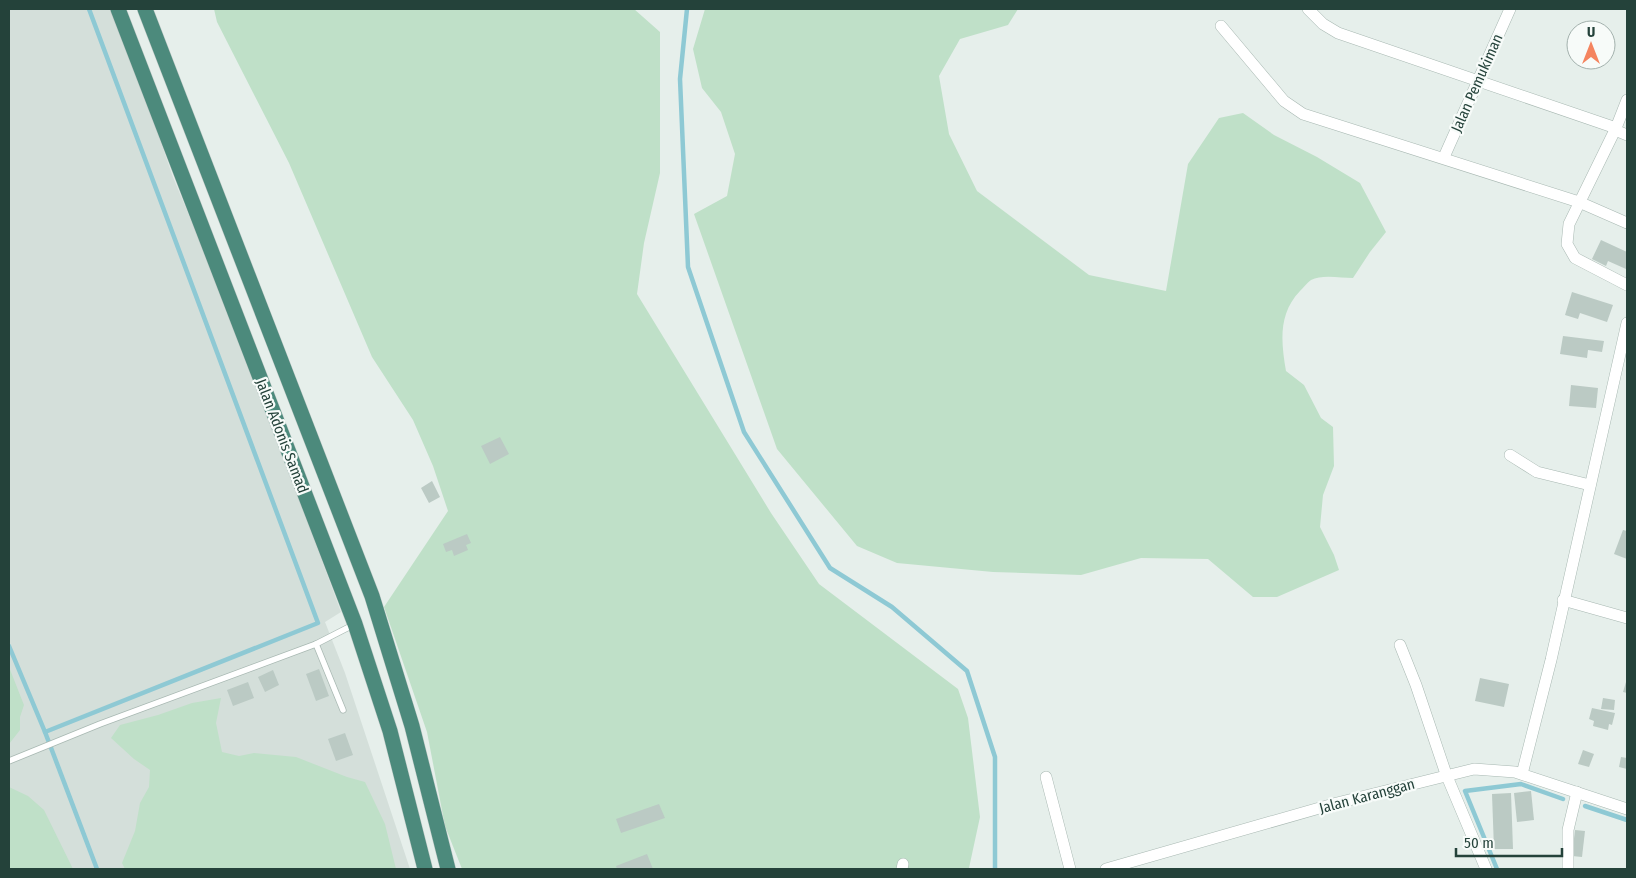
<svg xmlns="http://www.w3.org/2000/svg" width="1636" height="878" viewBox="0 0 1636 878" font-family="'Fira Sans Condensed',sans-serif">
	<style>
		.built { fill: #d4dfda }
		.green { fill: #bfe0c8 }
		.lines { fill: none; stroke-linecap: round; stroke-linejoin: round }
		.stream { stroke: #8ec9d4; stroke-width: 4.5 }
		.building { fill: #bbcac4 }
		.service-casing { stroke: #a8b8b2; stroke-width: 7 }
		.minor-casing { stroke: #a8b8b2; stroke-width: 12 }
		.trunk-casing { stroke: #c2cac8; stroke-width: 16 }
		.service { stroke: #fff; stroke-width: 5.5 }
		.minor { stroke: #fff; stroke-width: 11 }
		.trunk { stroke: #4c8a7c; stroke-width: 15 }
		.labels { text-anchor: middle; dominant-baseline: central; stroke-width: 4.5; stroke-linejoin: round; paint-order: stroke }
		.street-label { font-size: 15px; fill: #24423a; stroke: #f7fbf9 }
	</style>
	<rect width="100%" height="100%" fill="#e6efeb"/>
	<polygon class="built" points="9,9 110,9 142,88 173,177 235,326 341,612 325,622 345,673 410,869 9,869"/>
	<g class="green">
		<polygon points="214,9 634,9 660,32 660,173 644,243 637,294 771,513 819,584 958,689 968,718 980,817 969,868 462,869 445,826 427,732 384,607 448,511 433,466 413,420 372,357 289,163 217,22"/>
		<path d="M 705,9 L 1018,9 L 1008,25 L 960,39 L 939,76 L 949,134 L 977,191 L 1089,275 L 1166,291 L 1188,164 L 1219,118 L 1243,113 L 1274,135 L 1317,157 L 1360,183 L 1386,232 L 1370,252 L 1353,278 C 1341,278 1322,274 1311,280 C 1307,283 1303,288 1300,291 C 1278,314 1281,342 1286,371 L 1304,385 L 1321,418 L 1333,427 L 1334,466 L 1323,495 L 1320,527 L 1334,555 L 1339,570 L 1277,597 L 1253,597 L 1208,559 L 1141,558 L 1081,575 L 993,572 L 897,563 L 857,546 L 777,449 L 694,214 L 727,196 L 735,154 L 721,112 L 702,88 L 693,49 Z"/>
		<polygon points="9,667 24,705 20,717 20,730 9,744"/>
		<polygon points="221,698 216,723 222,752 239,756 254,753 296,757 347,777 365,782 385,824 396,869 125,869 122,863 135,831 140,803 149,787 150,770 134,759 111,738 120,725 158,715 192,703"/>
		<polygon points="9,787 28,796 44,810 73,869 9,869"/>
	</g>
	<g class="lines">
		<g class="stream">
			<polyline points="687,9 680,79 688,267 744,432 830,568 892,607 967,671 995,757 995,869"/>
			<polyline points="9,646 45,732 318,623 89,9"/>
			<polyline points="45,732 97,869"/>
			<polyline points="1585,806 1627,820"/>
			<polyline points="1497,869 1465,791 1521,784 1563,799"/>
		</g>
	</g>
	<g class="building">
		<polygon points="1601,240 1627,252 1626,269 1608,261 1606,266 1592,259"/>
		<polygon points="1572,292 1613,305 1607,322 1580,313 1578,319 1565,315"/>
		<polygon points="1563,336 1604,341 1602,352 1588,350 1587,358 1560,354"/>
		<polygon points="1571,385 1598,388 1596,408 1569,406"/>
		<polygon points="500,437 509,454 490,464 481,446"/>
		<polygon points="432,481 440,497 429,503 421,488"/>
		<polygon points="1623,530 1627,531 1627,559 1614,554"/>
		<polygon points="467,534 471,543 466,545 468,550 454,556 452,550 446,552 443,544"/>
		<polygon points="319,669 329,696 316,701 306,674"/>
		<polygon points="273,670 279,685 265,692 258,677"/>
		<polygon points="1480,678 1509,684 1504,707 1475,701"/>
		<polygon points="248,682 254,698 233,706 227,690"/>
		<polygon points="1626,682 1627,683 1627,693 1623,692"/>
		<polygon points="1603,698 1615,700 1614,710 1601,709"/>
		<polygon points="1592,708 1615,713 1612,725 1609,724 1608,730 1593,726 1594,721 1589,719"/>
		<polygon points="345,733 353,755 336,761 328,739"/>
		<polygon points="1583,750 1594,754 1589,767 1578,764"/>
		<polygon points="1621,757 1627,758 1627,769 1619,767"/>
		<polygon points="1531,791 1534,820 1517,822 1514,793"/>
		<polygon points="1511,793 1513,849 1494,849 1492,794"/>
		<polygon points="659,804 665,818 621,833 616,819"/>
		<polygon points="1575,830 1585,831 1582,857 1572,856"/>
		<polygon points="647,854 653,869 617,869 616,866"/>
	</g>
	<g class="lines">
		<g class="service-casing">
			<g id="service">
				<polyline points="316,644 343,710"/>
				<polyline points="9,761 100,724 316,644 355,624"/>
			</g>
		</g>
		<g class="minor-casing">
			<g id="minor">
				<polyline points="1308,9 1323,24 1338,33 1616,128"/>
				<polyline points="1221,26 1284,101 1303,114 1579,202 1627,223"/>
				<polyline points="1627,100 1616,128 1569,224 1567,244 1575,258 1627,285"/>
				<polyline points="1615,130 1627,135"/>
				<polyline points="1444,157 1510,9"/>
				<polyline points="1510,455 1537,472 1590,485"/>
				<polyline points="1563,600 1627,618"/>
				<polyline points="1400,645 1416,685 1446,774 1486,869"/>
				<polyline points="1522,774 1551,660 1627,323"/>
				<polyline points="1046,777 1070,869"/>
				<polyline points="902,869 903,864"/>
				<polyline points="1106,869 1337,803 1474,769 1515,772 1627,809"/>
				<polyline points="1568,869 1568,830 1577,792"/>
			</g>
		</g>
		<g class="trunk-casing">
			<g id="trunk">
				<polyline points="118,9 355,624 390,731 425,869"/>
				<polyline points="145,9 372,596 412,726 448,869"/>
			</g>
		</g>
		<use href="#service" class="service"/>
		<use href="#minor" class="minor"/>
		<use href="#trunk" class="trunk"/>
	</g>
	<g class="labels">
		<g class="street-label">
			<text transform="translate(1477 83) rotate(-66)">Jalan Pemukiman</text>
			<text transform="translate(282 436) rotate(69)">Jalan Adonis Samad</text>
			<text transform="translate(1367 796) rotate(-15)">Jalan Karanggan</text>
		</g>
	</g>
	<rect width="1636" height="878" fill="none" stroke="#24423a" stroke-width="20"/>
	<g transform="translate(1591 45)"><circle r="24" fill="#f7fbf9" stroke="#a3b1ad"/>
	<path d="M0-4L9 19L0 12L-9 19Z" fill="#f4845f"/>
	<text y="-8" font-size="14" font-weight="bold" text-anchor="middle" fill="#24423a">U</text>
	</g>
	<path d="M1456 848v8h106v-8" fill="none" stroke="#24423a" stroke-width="2.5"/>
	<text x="1464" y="848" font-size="15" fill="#24423a" stroke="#f7fbf9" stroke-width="4" paint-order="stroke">50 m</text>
</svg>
